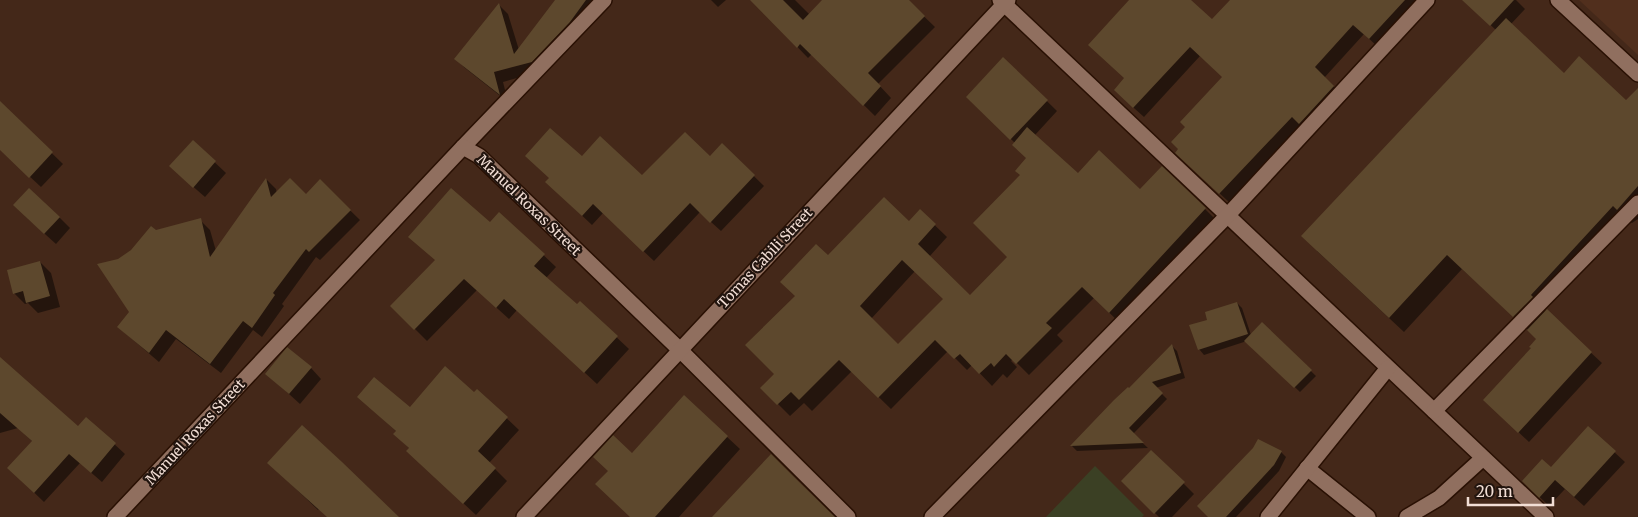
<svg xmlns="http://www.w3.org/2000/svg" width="1638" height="517" viewBox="0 0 1638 517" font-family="Merriweather,serif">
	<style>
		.built { fill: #512f1d }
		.green { fill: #3b4024 }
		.shadow { fill: #0007; fill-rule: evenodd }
		.building { fill: #5d482d; fill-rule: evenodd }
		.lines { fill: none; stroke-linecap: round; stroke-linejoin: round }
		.minor-casing { stroke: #291003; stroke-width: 18 }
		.minor { stroke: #906f5f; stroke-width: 15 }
		.labels { text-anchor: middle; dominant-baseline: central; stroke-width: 4.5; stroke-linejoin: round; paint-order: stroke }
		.street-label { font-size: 14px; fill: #f2ded5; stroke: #21140e }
	</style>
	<rect width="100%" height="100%" fill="#442819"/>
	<polygon class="built" points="1579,0 1638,0 1638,55"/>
	<polygon class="green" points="1095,466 1144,515 1142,517 1046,517"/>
	<g class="shadow">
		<polygon points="556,0 603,0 542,71 503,82 508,102 465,68 456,59 499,5 508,14 519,50"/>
		<polygon points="711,0 726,0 718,7"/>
		<polygon points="752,0 795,0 821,26 846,0 907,0 935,27 878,84 891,98 875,116 812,54 808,58"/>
		<polygon points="1131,0 1189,0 1212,21 1232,0 1431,0 1380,49 1364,34 1324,78 1344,96 1230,203 1187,163 1187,127 1223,77 1200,56 1144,117 1125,100"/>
		<polygon points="1463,0 1516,0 1525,9 1511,24 1564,74 1638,112 1638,219 1632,223 1628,220 1545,310 1602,363 1529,442 1495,410 1538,339 1462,269 1404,332 1317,251 1496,30"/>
		<path d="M 1003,58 L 1057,111 L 1035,135 L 1078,175 L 1205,209 L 1217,221 L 1121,324 L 1094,298 L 1057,335 L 1063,341 L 1029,375 L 1013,359 L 1011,361 L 1017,367 L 1007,378 L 1003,374 L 992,386 L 972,365 L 967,370 L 948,351 L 891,409 L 852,371 L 812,411 L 804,403 L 790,416 L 762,388 L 775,374 L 796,296 L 828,257 L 909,223 L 920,211 L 947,237 L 929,257 L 970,297 L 1009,257 L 1021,175 L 1027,158 L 1015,143 L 978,107 ZM 915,271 L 945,300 L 898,345 L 871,319 Z"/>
		<polygon points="4,107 63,164 41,187 0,149 0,111"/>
		<polygon points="193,142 226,173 205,197 182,177"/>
		<polygon points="722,145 764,186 721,231 700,212 654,261 603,213 592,225 557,192 582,158 642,176 710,158"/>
		<polygon points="267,180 276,189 277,194 306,195 320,181 360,220 320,260 316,257 282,304 284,306 262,337 253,330 221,373 176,339 159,362 118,327 130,312 118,260 156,232 200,220 210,230 216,251"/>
		<polygon points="499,213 556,267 546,278 577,306 580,303 629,349 597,384 517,310 509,319 477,290 427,341 392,306 490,224"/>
		<polygon points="25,216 59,217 70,228 56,244"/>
		<polygon points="40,262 51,273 60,307 38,313 28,303 25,304 14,293"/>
		<polygon points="1237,303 1242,308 1251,335 1262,324 1316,376 1300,392 1247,341 1204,355 1199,349 1209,321"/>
		<polygon points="1172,346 1177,351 1185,378 1156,388 1167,399 1133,434 1148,448 1077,451 1072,446 1115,401 1129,390"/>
		<polygon points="311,368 321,379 300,404 267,374"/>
		<polygon points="0,370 78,428 86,418 125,454 102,482 80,463 44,502 19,478 33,442 18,428 0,433"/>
		<polygon points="477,390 519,430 489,463 507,481 476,515 420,463 410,449 395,434 397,432 359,397 410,409 474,394"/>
		<polygon points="684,397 740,449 679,517 631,517 609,471 632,455"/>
		<polygon points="1588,428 1625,462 1584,506 1565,489 1549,506 1523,481 1551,468"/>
		<polygon points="1151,451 1194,494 1172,517 1159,517 1123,481"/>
		<polygon points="1281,452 1286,457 1279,471 1236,517 1209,517"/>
		<polygon points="269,463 397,517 328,517 319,509 318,510"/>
	</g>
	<g class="building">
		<polygon points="555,0 586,0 570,22 532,62 494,72 500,95 454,59 499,3 514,54"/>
		<polygon points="750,0 783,0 803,20 822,0 909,0 925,16 868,73 881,86 863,106 800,44 797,48"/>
		<polygon points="1129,0 1191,0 1212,19 1230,0 1405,0 1369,39 1353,25 1315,67 1334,86 1299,124 1292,117 1219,194 1175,153 1178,149 1171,142 1185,127 1180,122 1222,77 1190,47 1133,108 1114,90 1124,78 1088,45"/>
		<polygon points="1462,0 1514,0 1490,26"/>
		<polygon points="1506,18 1564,73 1579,56 1626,100 1638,88 1638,186 1617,210 1613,206 1531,295 1533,297 1513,317 1447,255 1389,318 1301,236"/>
		<polygon points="1003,57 1048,100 1010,140 966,97"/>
		<polygon points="0,101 53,152 29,178 0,150"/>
		<path d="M 1027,127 L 1078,173 L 1099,150 L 1140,189 L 1162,166 L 1206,208 L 1109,313 L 1082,287 L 1046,323 L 1052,328 L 1016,364 L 1006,354 L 994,367 L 991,363 L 979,374 L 960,354 L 954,359 L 935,340 L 878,398 L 839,360 L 799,400 L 791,392 L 777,405 L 760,388 L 774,374 L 745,345 L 795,296 L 780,282 L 816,244 L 828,255 L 884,197 L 909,221 L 920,209 L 936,224 L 918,244 L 970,295 L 1007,257 L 973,223 L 1020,175 L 1015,171 L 1026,158 L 1012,145 ZM 902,260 L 943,299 L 898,344 L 860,306 Z"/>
		<polygon points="550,128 582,156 600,136 642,175 685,132 710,156 722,143 755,175 710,223 690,203 643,252 593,204 582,216 545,182 549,178 525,156"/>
		<polygon points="193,140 216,161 193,188 169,166"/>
		<polygon points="266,178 271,197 290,178 306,194 320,179 351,210 309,252 306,249 273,293 275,295 252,328 243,321 210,364 166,330 149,353 117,327 129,312 97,264 118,259 131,250 151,226 156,230 201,218 210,257"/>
		<polygon points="29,188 60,217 44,234 13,205"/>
		<polygon points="451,188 490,222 499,212 545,254 534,266 577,304 580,301 618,336 584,373 504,299 496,308 464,279 414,330 390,306 435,260 408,237"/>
		<polygon points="40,261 50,296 26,303 23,291 13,294 7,270"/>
		<polygon points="1237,302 1248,334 1198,350 1189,325 1207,320 1205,312"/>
		<polygon points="1547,309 1592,352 1518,433 1483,400 1531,348 1529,347 1536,339 1527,330"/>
		<polygon points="1262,322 1312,370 1294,388 1244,341"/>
		<polygon points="1172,344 1181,373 1152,382 1163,393 1129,428 1144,443 1070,446 1114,400 1128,387 1129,388"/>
		<polygon points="287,347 312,367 289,394 265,374"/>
		<polygon points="0,357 78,426 86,417 116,443 91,473 69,454 34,493 7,468 32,441 0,413"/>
		<polygon points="445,366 474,392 477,389 508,417 478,451 496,468 463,504 406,451 409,448 393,434 396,431 357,397 374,377 410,407"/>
		<polygon points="684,395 728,436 655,517 630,517 595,484 608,471 593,457 613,435 632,453"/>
		<polygon points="302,425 342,462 399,517 327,517 267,463"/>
		<polygon points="1588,426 1616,451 1574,497 1555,480 1539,498 1522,481 1542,459 1551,467"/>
		<polygon points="1258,439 1282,451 1274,465 1226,517 1208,517 1197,506 1253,448"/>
		<polygon points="1151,450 1185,482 1154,514 1121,481"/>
		<polygon points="771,454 793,476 835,517 712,517"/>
	</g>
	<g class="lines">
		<g class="minor-casing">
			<g id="minor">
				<polyline points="1000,0 1546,517"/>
				<polyline points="1558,0 1638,74"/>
				<polyline points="463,147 604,0"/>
				<polyline points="1434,411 1638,203"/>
				<polyline points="1307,468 1368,517"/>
				<polyline points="115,517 463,147 479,156 679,349 848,517"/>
				<polyline points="524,517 1008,0"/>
				<polyline points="932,517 1227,216 1427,0"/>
				<polyline points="1268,517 1388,368"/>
				<polyline points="1407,517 1439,498 1483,458"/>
			</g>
		</g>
		<use href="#minor" class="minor"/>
	</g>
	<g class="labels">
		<g class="street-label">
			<text transform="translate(529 205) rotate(44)">Manuel Roxas Street</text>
			<text transform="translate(765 258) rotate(-47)">Tomas Cabili Street</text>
			<text transform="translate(195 432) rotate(-47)">Manuel Roxas Street</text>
		</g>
	</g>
	<path d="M1468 497v8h85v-8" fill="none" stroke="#f2ded5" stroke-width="2.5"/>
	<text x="1476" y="497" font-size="15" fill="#f2ded5" stroke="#21140e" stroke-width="4" paint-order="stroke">20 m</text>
</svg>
